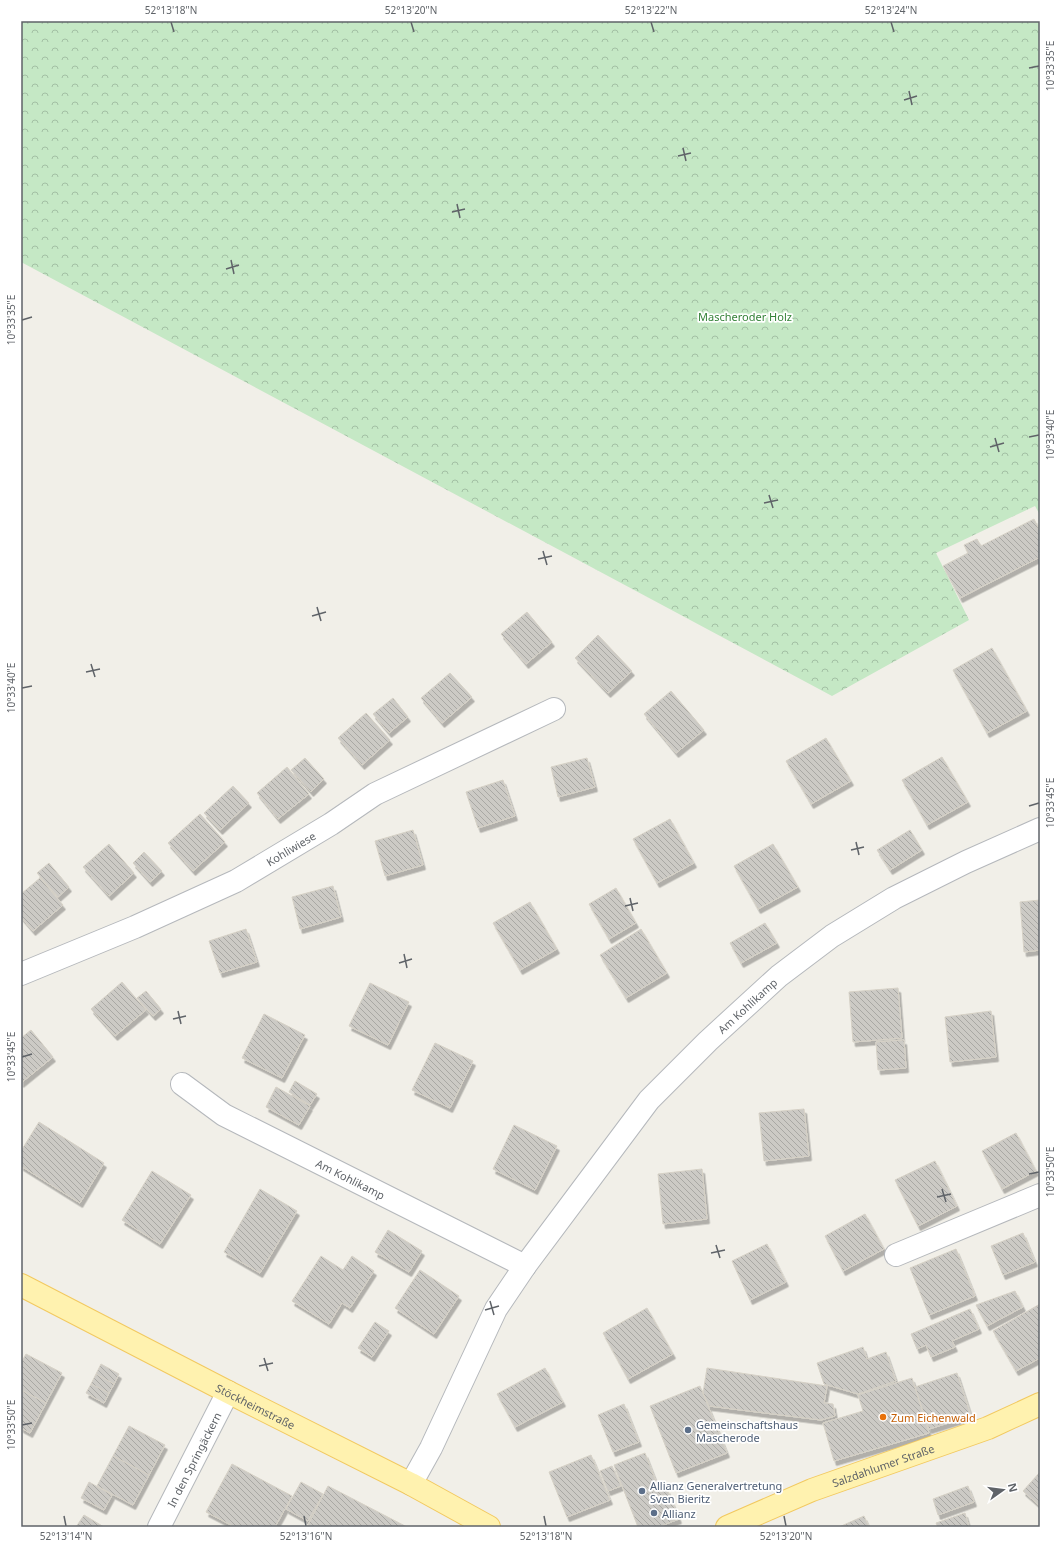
<svg xmlns="http://www.w3.org/2000/svg" width="1061" height="1548" viewBox="0 0 1061 1548" font-family="'Noto Sans',sans-serif">
	<style>
		.forest { fill: url(#forest-crowns) }
		.building { fill: url(#building-back-hatch); stroke: #d6d1c6; filter: url(#shadow) }
		.lines { fill: none; stroke-linecap: round; stroke-linejoin: round }
		.minor-casing { stroke: #b5b8bc; stroke-width: 24 }
		.major-casing { stroke: #f2c960; stroke-width: 24 }
		.minor { stroke: #fff; stroke-width: 22 }
		.major { stroke: #fff2af; stroke-width: 22 }
		.ticks { fill: none; stroke: #5f6368; stroke-width: 1.5 }
		.food-dot { fill: #e8710a; stroke: #fff; stroke-width: 1.5 }
		.service-dot { fill: #5c6f8a; stroke: #fff; stroke-width: 1.5 }
		.labels { text-anchor: middle; dominant-baseline: central; stroke-width: 3.5; stroke-linejoin: round; paint-order: stroke }
		.park-label { font-size: 11px; fill: #348238; stroke: #fff }
		.street-label { font-size: 11px; fill: #5f6368; stroke: #fff }
		.food-label { font-size: 11px; fill: #c56008; stroke: #fff; text-anchor: start }
		.service-label { font-size: 11px; fill: #4e5e75; stroke: #fff; text-anchor: start }
		.neatline { fill: none; stroke: #5f6368; stroke-width: 1.5 }
		.ticks-label { font-size: 10px; text-anchor: middle; fill: #5f6368 }
	</style>
	<defs>
		<pattern id="forest-crowns" width="20" height="18" patternUnits="userSpaceOnUse"><rect width="20" height="18" fill="#c5e8c5"/><path d="M2 6a3 3 0 1 1 6 0M12 15a3 3 0 1 1 6 0" fill="none" stroke="#a3c0a4"/></pattern>
		<pattern id="building-back-hatch" width="6" height="6" patternUnits="userSpaceOnUse"><rect width="6" height="6" fill="#cccac5"/><path d="M-1 5l2 2M0 0l6 6M5-1l2 2" fill="none" stroke="#a9a8a4"/></pattern>
		<filter id="shadow"><feDropShadow dx="2.5" dy="4.5" stdDeviation="0" flood-color="#0004"/></filter>
	</defs>
	<rect width="100%" height="100%" fill="#f1efe8"/>
	<polygon class="forest" points="21,21 1040,21 1040,515 1035,506 936,553 969,620 832,696 21,262"/>
	<g class="building">
		<polygon points="1034,519 1040,531 1040,557 960,598 943,566 968,553 964,545 977,539 981,546"/>
		<polygon points="527,612 552,642 526,664 501,634"/>
		<polygon points="598,635 632,671 608,693 575,658"/>
		<polygon points="992,648 1027,711 987,733 953,670"/>
		<polygon points="450,673 472,697 442,723 421,698"/>
		<polygon points="671,691 704,730 676,753 644,714"/>
		<polygon points="393,698 408,717 389,733 373,714"/>
		<polygon points="366,713 390,740 362,765 338,738"/>
		<polygon points="826,738 851,781 811,804 786,761"/>
		<polygon points="942,757 968,802 927,825 902,780"/>
		<polygon points="305,758 324,779 311,792 291,770"/>
		<polygon points="587,758 595,787 558,797 551,767"/>
		<polygon points="287,767 309,794 278,819 257,793"/>
		<polygon points="503,780 515,816 478,828 466,792"/>
		<polygon points="233,786 249,803 220,830 204,813"/>
		<polygon points="200,814 225,842 193,871 168,843"/>
		<polygon points="670,819 694,863 657,883 633,839"/>
		<polygon points="413,830 423,865 385,876 375,841"/>
		<polygon points="910,830 922,850 890,870 877,850"/>
		<polygon points="109,844 134,873 109,896 83,867"/>
		<polygon points="773,844 798,887 758,909 734,866"/>
		<polygon points="144,852 162,871 150,882 133,863"/>
		<polygon points="49,863 69,887 58,897 37,873"/>
		<polygon points="40,878 63,905 33,931 21,917 21,894"/>
		<polygon points="333,886 341,917 300,929 292,897"/>
		<polygon points="616,888 636,923 609,939 589,904"/>
		<polygon points="1040,900 1040,950 1024,952 1020,902"/>
		<polygon points="530,902 557,949 520,970 493,923"/>
		<polygon points="765,923 777,943 741,963 730,943"/>
		<polygon points="246,929 257,962 220,973 209,941"/>
		<polygon points="641,929 667,973 626,998 600,955"/>
		<polygon points="122,982 146,1010 115,1036 91,1009"/>
		<polygon points="370,983 409,1002 388,1045 349,1026"/>
		<polygon points="898,988 902,1038 853,1042 849,992"/>
		<polygon points="146,991 161,1009 153,1016 137,998"/>
		<polygon points="991,1011 996,1057 950,1062 945,1017"/>
		<polygon points="264,1014 305,1035 282,1078 242,1058"/>
		<polygon points="31,1030 53,1057 21,1083 21,1038"/>
		<polygon points="904,1040 906,1068 878,1070 876,1042"/>
		<polygon points="435,1043 473,1061 450,1108 412,1090"/>
		<polygon points="295,1081 317,1094 310,1105 289,1092"/>
		<polygon points="276,1087 310,1106 299,1125 266,1107"/>
		<polygon points="804,1109 809,1156 764,1161 759,1113"/>
		<polygon points="39,1122 104,1163 80,1203 21,1166 21,1151"/>
		<polygon points="514,1125 557,1146 535,1190 493,1169"/>
		<polygon points="1016,1133 1036,1171 1002,1189 982,1151"/>
		<polygon points="935,1161 957,1206 918,1226 895,1180"/>
		<polygon points="702,1169 707,1219 663,1224 658,1174"/>
		<polygon points="152,1171 191,1195 160,1244 122,1220"/>
		<polygon points="260,1189 297,1211 260,1273 224,1252"/>
		<polygon points="865,1214 884,1249 843,1271 825,1236"/>
		<polygon points="388,1230 422,1251 409,1272 375,1252"/>
		<polygon points="1023,1233 1035,1262 1003,1275 991,1246"/>
		<polygon points="767,1244 786,1282 750,1300 732,1261"/>
		<polygon points="956,1249 975,1296 929,1315 910,1268"/>
		<polygon points="321,1256 343,1270 352,1256 374,1271 350,1308 342,1303 329,1324 292,1301"/>
		<polygon points="420,1270 459,1296 434,1334 395,1308"/>
		<polygon points="1015,1291 1023,1307 987,1326 976,1305"/>
		<polygon points="1040,1304 1040,1358 1016,1371 993,1331"/>
		<polygon points="647,1308 673,1354 628,1379 603,1333"/>
		<polygon points="970,1309 979,1329 952,1341 955,1347 931,1357 926,1345 917,1349 911,1334"/>
		<polygon points="375,1322 389,1331 372,1357 358,1348"/>
		<polygon points="863,1347 867,1359 886,1352 896,1381 858,1394 824,1384 817,1363"/>
		<polygon points="26,1354 62,1373 46,1403 21,1390 21,1363"/>
		<polygon points="101,1364 119,1374 114,1384 96,1374"/>
		<polygon points="545,1368 563,1402 515,1427 497,1394"/>
		<polygon points="707,1368 827,1386 824,1403 833,1404 835,1416 821,1420 709,1406 703,1393"/>
		<polygon points="957,1373 971,1416 929,1429 915,1387"/>
		<polygon points="96,1374 114,1384 109,1393 91,1384"/>
		<polygon points="912,1378 929,1433 834,1461 823,1423 863,1411 858,1395"/>
		<polygon points="91,1384 109,1393 104,1403 86,1393"/>
		<polygon points="700,1386 727,1453 676,1473 650,1406"/>
		<polygon points="21,1390 46,1403 30,1433 21,1428"/>
		<polygon points="624,1404 639,1442 613,1452 598,1415"/>
		<polygon points="129,1426 165,1445 149,1475 113,1456"/>
		<polygon points="645,1453 660,1492 667,1489 679,1519 658,1527 638,1527 614,1465"/>
		<polygon points="591,1455 610,1500 567,1517 549,1472"/>
		<polygon points="113,1456 149,1475 133,1505 97,1486"/>
		<polygon points="232,1464 292,1496 275,1527 235,1527 206,1512"/>
		<polygon points="612,1466 621,1486 608,1491 600,1471"/>
		<polygon points="1040,1472 1040,1506 1023,1491"/>
		<polygon points="89,1482 112,1495 104,1510 81,1498"/>
		<polygon points="301,1482 323,1494 308,1521 286,1509"/>
		<polygon points="328,1486 407,1527 307,1527"/>
		<polygon points="968,1486 974,1502 938,1515 933,1499"/>
		<polygon points="965,1513 969,1527 938,1527 936,1523"/>
		<polygon points="84,1515 104,1527 76,1527"/>
		<polygon points="864,1516 869,1527 839,1527"/>
	</g>
	<g class="lines">
		<g class="minor-casing">
			<g id="minor">
				<path id="s1" d="M 21,974 L 135,927 L 236,881 L 331,824 L 375,794 L 554,709"/>
				<path id="s2" d="M 182,1084 L 224,1115 L 525,1266"/>
				<polyline points="896,1255 1040,1195"/>
				<path id="s3" d="M 411,1484 L 431,1448 L 496,1309 L 525,1266 L 649,1100 L 708,1041 L 779,976 L 832,936 L 894,898 L 966,862 L 1040,829"/>
				<path id="s4" d="M 159,1527 L 228,1392"/>
			</g>
		</g>
		<g class="major-casing">
			<g id="major">
				<path id="s5" d="M 21,1285 L 228,1392 L 411,1484 L 489,1527"/>
				<path id="s6" d="M 727,1527 L 812,1490 L 988,1428 L 1040,1404"/>
			</g>
		</g>
		<use href="#minor" class="minor"/>
		<use href="#major" class="major"/>
	</g>
	<path class="ticks" d="M 171,22 L 174,32M 411,22 L 414,32M 651,22 L 654,32M 891,22 L 894,32M 1029,68 L 1039,66M 909,91 L 912,105M 904,100 L 917,96M 683,148 L 686,161M 678,156 L 691,153M 457,204 L 460,218M 452,212 L 465,209M 231,260 L 234,274M 226,269 L 239,265M 22,320 L 32,317M 1029,437 L 1039,435M 995,438 L 999,452M 990,447 L 1004,443M 769,495 L 773,508M 764,503 L 778,500M 543,551 L 547,565M 538,559 L 552,556M 317,607 L 321,621M 312,616 L 326,612M 91,664 L 95,677M 86,672 L 100,669M 22,688 L 32,686M 1029,806 L 1039,803M 856,842 L 859,855M 851,850 L 864,847M 630,898 L 633,911M 625,906 L 638,903M 404,954 L 407,968M 399,963 L 412,959M 178,1011 L 181,1024M 173,1019 L 186,1016M 22,1057 L 32,1054M 1029,1174 L 1039,1172M 942,1189 L 946,1202M 937,1197 L 951,1194M 716,1245 L 720,1258M 711,1253 L 725,1250M 490,1301 L 494,1315M 485,1310 L 499,1306M 264,1358 L 268,1371M 259,1366 L 273,1363M 22,1425 L 32,1423M 64,1516 L 66,1526M 304,1516 L 306,1526M 544,1516 L 546,1526M 784,1516 L 786,1526"/>
	<circle class="food-dot" cx="883" cy="1417" r="4"/>
	<g class="service-dot">
		<circle cx="688" cy="1430" r="4"/>
		<circle cx="642" cy="1491" r="4"/>
		<circle cx="654" cy="1513" r="4"/>
	</g>
	<g class="labels">
		<g class="park-label">
			<text x="745" y="316">Mascheroder Holz</text>
		</g>
		<g class="street-label">
			<text stroke="none"><textPath href="#s1" startOffset="298">Kohliwiese</textPath></text>
			<text stroke="none"><textPath href="#s3" startOffset="590">Am Kohlikamp</textPath></text>
			<text stroke="none"><textPath href="#s2" startOffset="194">Am Kohlikamp</textPath></text>
			<text stroke="none"><textPath href="#s5" startOffset="264">Stöckheimstraße</textPath></text>
			<text stroke="none"><textPath href="#s4" startOffset="76">In den Springäckern</textPath></text>
			<text stroke="none"><textPath href="#s6" startOffset="168">Salzdahlumer Straße</textPath></text>
		</g>
		<g class="food-label">
			<text x="891" y="1417">Zum Eichenwald</text>
		</g>
		<g class="service-label">
			<text x="696" y="1424">Gemeinschaftshaus<tspan x="696" dy="13">Mascherode</tspan></text>
			<text x="650" y="1485">Allianz Generalvertretung<tspan x="650" dy="13">Sven Bieritz</tspan></text>
			<text x="662" y="1513">Allianz</text>
		</g>
	</g>
	<rect width="1061" height="1548" fill="none" stroke="#ffffff" stroke-width="44"/>
	<g transform="translate(1003 1490) rotate(76)" stroke="#ffffff" stroke-width="3" paint-order="stroke">
	<path d="M0-3L7 15L0 10L-7 15Z" fill="#5f6368"/>
	<text y="-6" font-size="11" font-weight="bold" text-anchor="middle" fill="#5f6368">N</text>
	</g>
	<rect x="22" y="22" width="1017" height="1504" class="neatline"/>
	<g class="ticks-label">
		<text x="171" y="14">52°13'18"N</text>
		<text x="411" y="14">52°13'20"N</text>
		<text x="651" y="14">52°13'22"N</text>
		<text x="891" y="14">52°13'24"N</text>
		<text transform="translate(1050 66) rotate(-90)" y="4">10°33'35"E</text>
		<text transform="translate(11 320) rotate(-90)" y="4">10°33'35"E</text>
		<text transform="translate(1050 435) rotate(-90)" y="4">10°33'40"E</text>
		<text transform="translate(11 688) rotate(-90)" y="4">10°33'40"E</text>
		<text transform="translate(1050 803) rotate(-90)" y="4">10°33'45"E</text>
		<text transform="translate(11 1057) rotate(-90)" y="4">10°33'45"E</text>
		<text transform="translate(1050 1172) rotate(-90)" y="4">10°33'50"E</text>
		<text transform="translate(11 1425) rotate(-90)" y="4">10°33'50"E</text>
		<text x="66" y="1540">52°13'14"N</text>
		<text x="306" y="1540">52°13'16"N</text>
		<text x="546" y="1540">52°13'18"N</text>
		<text x="786" y="1540">52°13'20"N</text>
	</g>
</svg>
